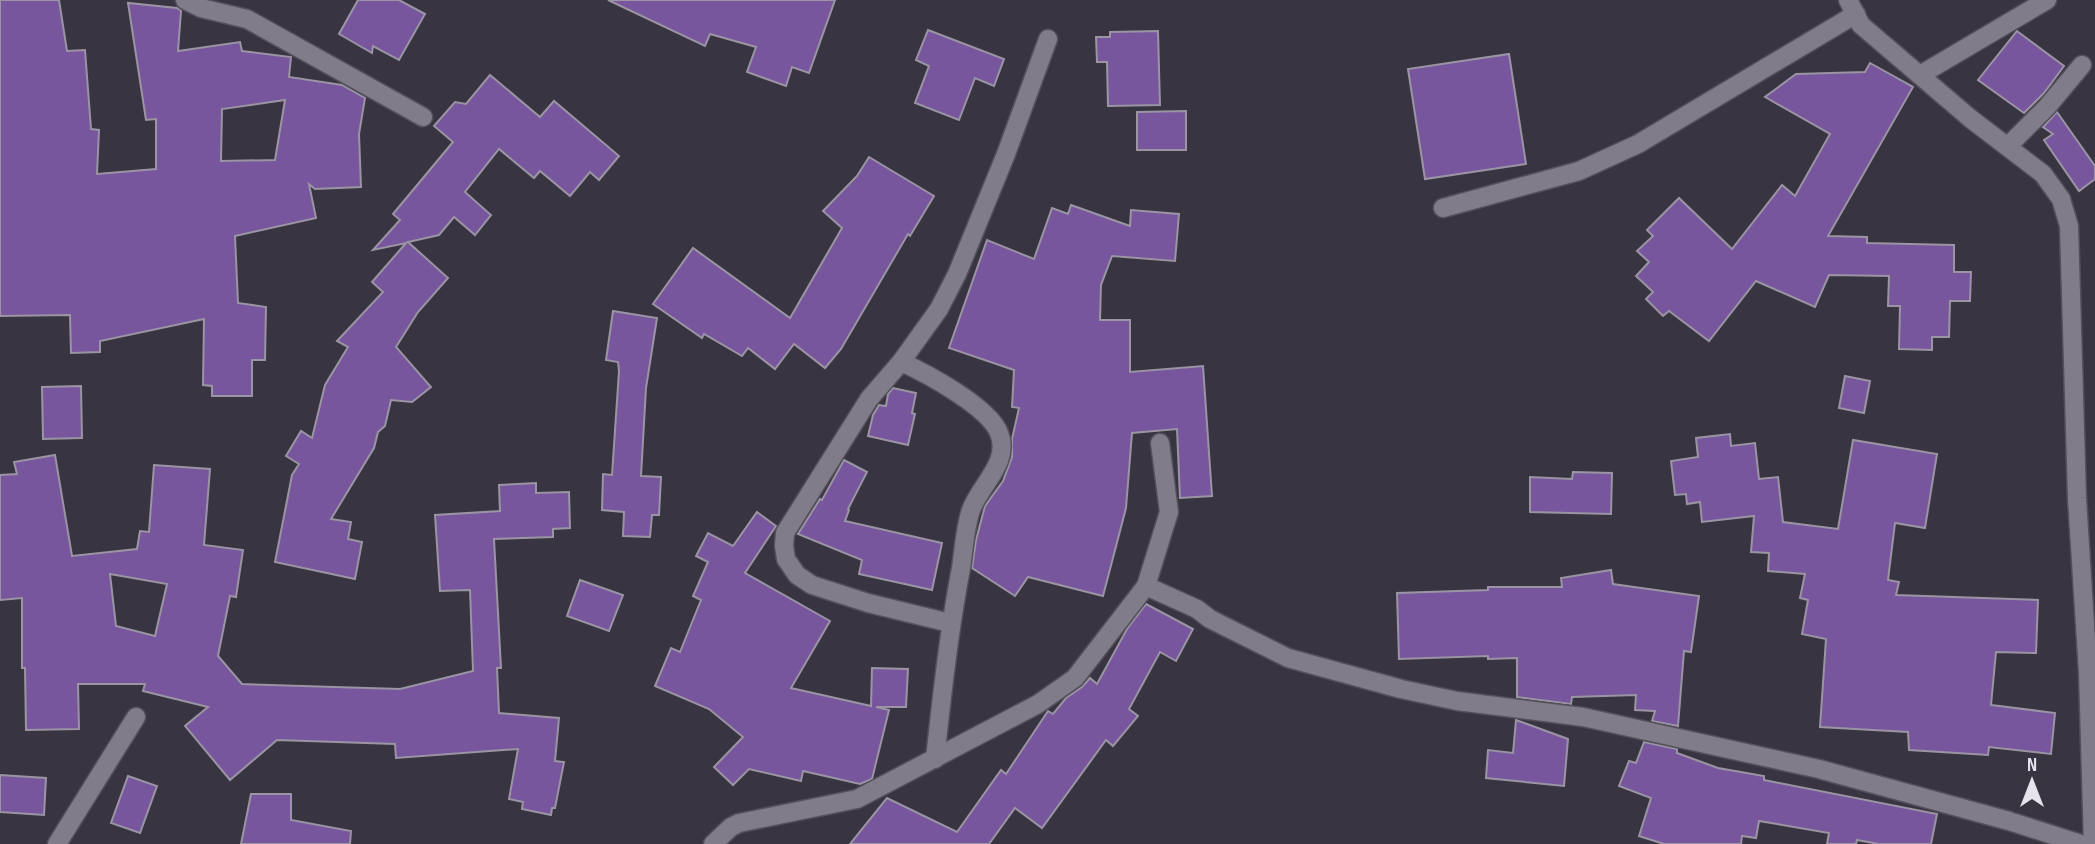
<svg xmlns="http://www.w3.org/2000/svg" width="2095" height="844" viewBox="0 0 2095 844" font-family="'Sofia Sans Condensed',sans-serif">
	<style>
		.building { fill: #77569e; stroke: #9a94a3; stroke-width: 2; fill-rule: evenodd }
		.lines { fill: none; stroke-linecap: round; stroke-linejoin: round }
		.minor-casing { stroke: #54505b; stroke-width: 21 }
		.minor { stroke: #817c8a; stroke-width: 18 }
	</style>
	<rect width="100%" height="100%" fill="#393441"/>
	<g class="building">
		<path d="M 0,0 L 59,0 L 67,51 L 85,50 L 91,129 L 99,130 L 97,174 L 156,169 L 156,119 L 146,120 L 128,3 L 177,8 L 181,11 L 178,51 L 240,42 L 242,51 L 291,57 L 289,77 L 342,85 L 365,98 L 359,134 L 361,187 L 315,189 L 309,184 L 316,218 L 235,236 L 238,303 L 266,307 L 265,360 L 252,360 L 252,396 L 212,396 L 212,386 L 203,385 L 204,319 L 100,341 L 100,352 L 71,353 L 70,315 L 0,316 ZM 285,100 L 275,160 L 221,161 L 222,109 Z"/>
		<polygon points="358,0 399,0 425,14 399,60 373,46 372,53 339,34"/>
		<polygon points="608,0 835,0 809,73 792,67 786,86 747,72 756,47 710,34 705,46"/>
		<polygon points="928,30 1004,59 994,86 975,78 959,120 915,103 929,66 916,60"/>
		<polygon points="1158,31 1160,105 1108,106 1107,62 1097,62 1096,37 1110,37 1110,32"/>
		<polygon points="2017,31 2064,66 2044,93 2024,113 1978,80"/>
		<polygon points="1509,54 1526,164 1425,179 1408,69"/>
		<polygon points="1870,63 1913,87 1828,236 1867,237 1867,243 1954,245 1954,272 1971,272 1970,301 1950,301 1949,337 1932,337 1932,350 1899,349 1900,306 1888,306 1889,276 1829,275 1815,307 1756,281 1709,341 1669,311 1663,316 1646,299 1653,292 1636,276 1649,262 1637,251 1653,236 1647,230 1679,198 1732,249 1782,185 1795,196 1830,134 1765,97 1796,74 1865,72"/>
		<polygon points="490,75 540,117 554,101 619,156 599,180 590,172 570,196 540,171 534,178 499,149 465,192 491,215 475,235 454,217 439,235 408,242 448,278 418,312 396,347 431,387 412,402 391,400 385,426 378,432 374,448 331,519 351,522 348,539 362,542 355,579 275,562 292,475 299,464 286,456 301,431 312,438 325,385 348,347 337,341 383,292 372,282 406,243 373,250 400,220 393,214 453,142 434,126 455,102 466,104"/>
		<polygon points="1186,111 1186,150 1137,150 1137,112"/>
		<polygon points="2057,112 2095,166 2095,179 2079,191 2044,140 2053,134 2043,127"/>
		<polygon points="869,157 934,196 910,236 908,234 841,349 825,368 794,344 775,369 748,348 742,356 704,334 702,338 653,304 693,248 790,318 842,228 823,211 857,176"/>
		<polygon points="1071,205 1130,226 1131,210 1179,214 1175,261 1112,256 1101,285 1100,320 1130,320 1130,372 1203,366 1212,496 1180,498 1177,429 1132,433 1126,508 1103,596 1028,577 1015,596 972,568 976,540 985,506 1003,481 1012,457 1012,439 1019,408 1012,407 1014,370 949,348 987,240 1034,259 1052,208 1068,214"/>
		<polygon points="613,311 657,318 646,388 641,476 661,477 659,515 652,515 650,537 623,536 624,512 602,510 603,474 612,475 619,371 618,362 606,360"/>
		<polygon points="1845,376 1870,381 1864,413 1839,408"/>
		<polygon points="81,386 82,438 43,439 42,387"/>
		<polygon points="893,388 916,393 912,413 915,414 908,445 868,436 873,415 879,405 886,406 888,394"/>
		<polygon points="1730,434 1731,446 1755,443 1759,479 1778,477 1783,522 1838,529 1853,440 1937,454 1925,528 1895,523 1888,580 1899,582 1896,595 2038,600 2036,653 1996,652 1991,705 2055,713 2051,754 1989,747 1988,755 1909,750 1908,732 1820,727 1826,639 1802,634 1808,600 1800,598 1805,574 1768,571 1769,553 1751,552 1754,516 1702,522 1700,502 1687,504 1686,494 1675,495 1671,461 1698,457 1696,438"/>
		<path d="M 55,455 L 72,556 L 137,549 L 140,531 L 149,532 L 154,465 L 210,469 L 204,545 L 243,550 L 236,597 L 230,596 L 218,656 L 242,684 L 400,689 L 473,671 L 470,590 L 440,591 L 435,515 L 500,511 L 499,485 L 536,483 L 536,493 L 569,492 L 570,528 L 553,529 L 553,537 L 494,539 L 501,668 L 497,668 L 499,713 L 559,718 L 555,761 L 564,762 L 555,808 L 552,808 L 551,815 L 522,809 L 523,802 L 509,799 L 518,749 L 396,758 L 395,744 L 277,740 L 230,780 L 185,726 L 208,707 L 143,691 L 145,684 L 78,684 L 79,729 L 26,730 L 25,668 L 22,668 L 22,598 L 0,600 L 0,475 L 17,474 L 14,462 ZM 110,574 L 167,584 L 155,636 L 116,626 Z"/>
		<polygon points="844,460 867,472 848,509 849,510 845,521 942,543 932,590 859,574 862,560 798,534 820,499 822,500"/>
		<polygon points="1573,472 1612,473 1611,514 1530,512 1530,477 1572,479"/>
		<polygon points="757,512 776,526 745,573 830,621 791,688 871,706 872,668 908,669 906,707 876,707 889,710 872,779 860,784 803,771 801,781 749,769 733,785 714,767 743,737 709,709 655,686 671,648 680,652 701,600 693,596 708,562 696,556 708,533 733,546"/>
		<polygon points="1611,570 1613,584 1699,596 1691,652 1684,651 1678,726 1652,721 1655,711 1635,710 1636,695 1572,697 1571,704 1517,697 1517,658 1488,659 1488,656 1399,659 1397,593 1488,590 1488,587 1562,587 1561,578"/>
		<polygon points="580,580 623,595 609,631 567,616"/>
		<polygon points="1146,604 1193,629 1176,661 1160,652 1129,709 1138,716 1113,746 1106,740 1042,828 1015,808 989,844 850,844 887,798 957,832 1001,770 1006,774 1048,711 1053,714 1066,698 1082,687 1090,678 1097,684 1127,629"/>
		<polygon points="1516,720 1568,739 1564,786 1486,778 1488,750 1513,753"/>
		<polygon points="1644,742 1677,749 1677,753 1718,768 1764,776 1764,780 1937,814 1931,844 1879,844 1857,840 1856,844 1827,844 1829,833 1759,821 1756,838 1742,836 1741,844 1664,844 1639,836 1651,798 1619,786 1629,761 1636,763"/>
		<polygon points="0,775 46,778 44,815 0,812"/>
		<polygon points="128,776 157,786 140,833 111,823"/>
		<polygon points="251,794 291,794 291,820 351,831 350,844 241,844"/>
	</g>
	<g class="lines">
		<g class="minor-casing">
			<g id="minor">
				<polyline points="185,0 201,8 247,19 423,117"/>
				<polyline points="1848,0 1861,25 1971,119 2043,174 2061,199 2069,226 2077,498 2088,672 2093,844"/>
				<polyline points="1920,75 2047,0"/>
				<polyline points="2008,146 2047,107 2082,65"/>
				<polyline points="1443,208 1579,171 1638,144 1856,14"/>
				<path d="M 901,362 C 926,373 989,407 999,433 C 1011,462 980,485 971,510 C 965,527 964,549 961,568 C 949,631 942,695 935,759"/>
				<polyline points="1146,586 1169,512 1160,443"/>
				<polyline points="950,623 868,603 812,585 797,575 786,559 784,546 785,533 869,399 901,362 939,309 957,274 1006,154 1048,39"/>
				<polyline points="57,844 136,717"/>
				<polyline points="713,844 731,827 739,823 857,799 1038,704 1075,678 1146,586 1197,609 1210,619 1288,658 1401,689 1457,701 1583,717 1819,769 2009,821 2081,844"/>
			</g>
		</g>
		<use href="#minor" class="minor"/>
	</g>
	<g transform="translate(2032 781)" stroke="#393441" stroke-width="5" paint-order="stroke">
	<path d="M0-5L12 26L0 18L-12 26Z" fill="#e7e3ec"/>
	<text y="-10" font-size="19" font-weight="bold" text-anchor="middle" fill="#e7e3ec">N</text>
	</g>
</svg>
